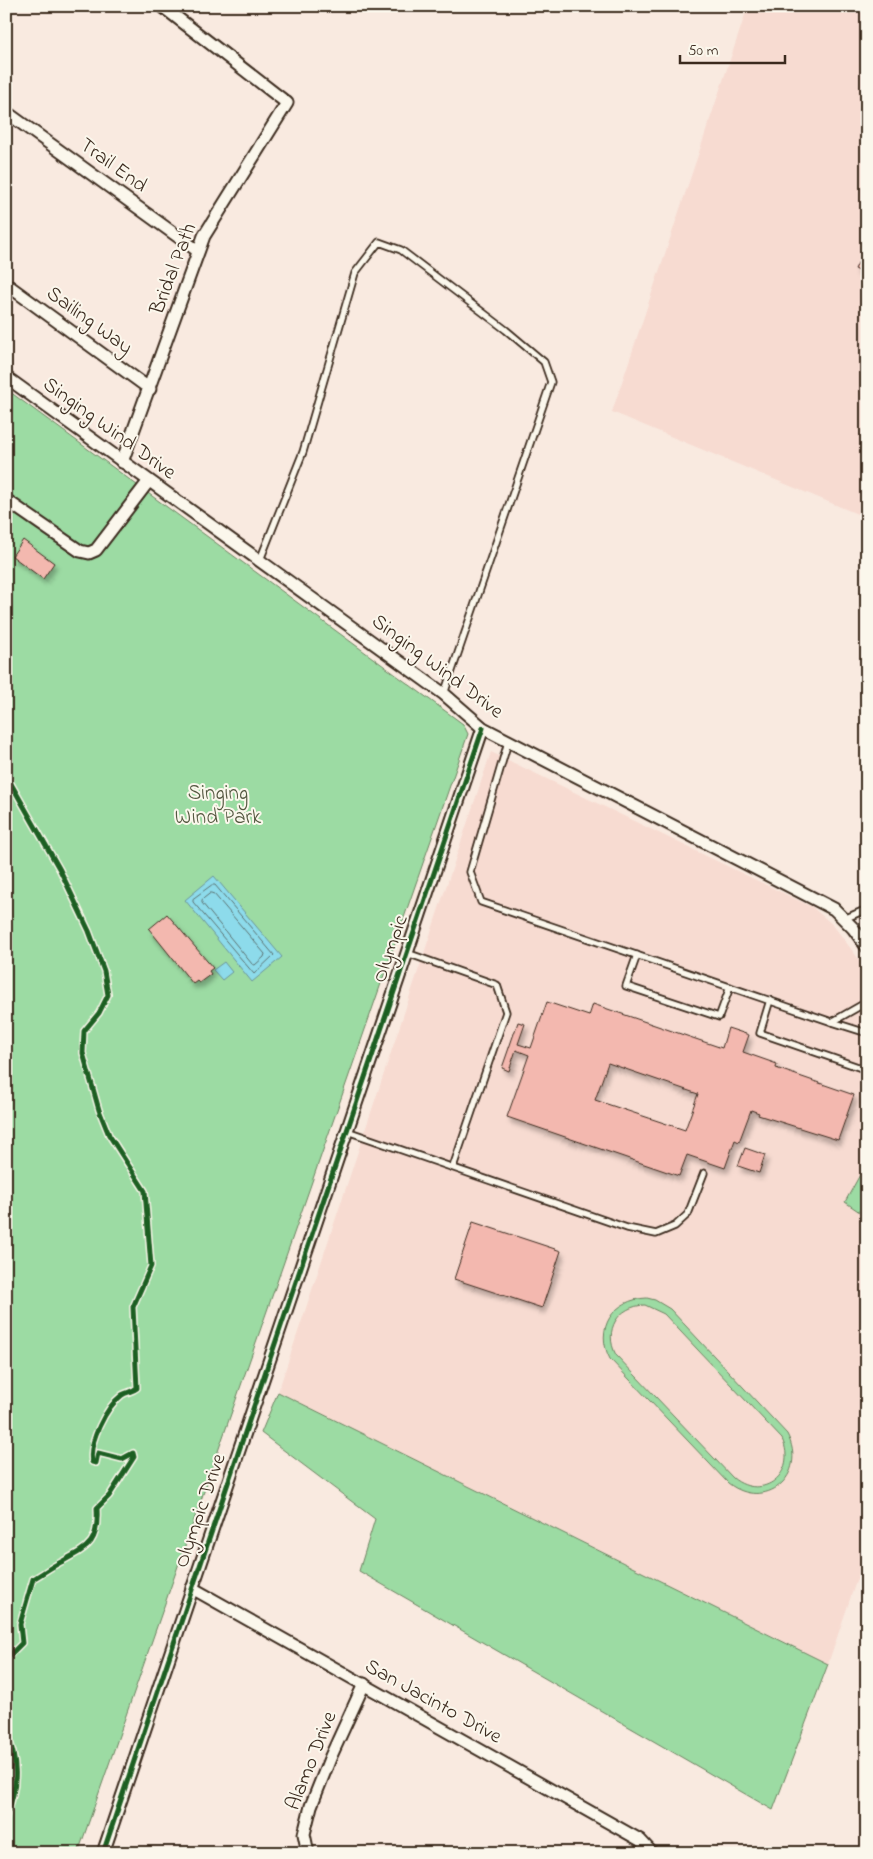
<svg xmlns="http://www.w3.org/2000/svg" width="873" height="1859" viewBox="0 0 873 1859" font-family="'Indie Flower',sans-serif">
	<style>
		.built { fill: #f7dbd1 }
		.green { fill: #9cdba3; stroke: #6c8260; fill-rule: evenodd }
		.water { fill: #8ddbeb; stroke: #6c9499 }
		.lines { fill: none; stroke-linecap: round; stroke-linejoin: round }
		.shore { stroke: #5c7170; stroke-width: 1 }
		.building { fill: #f3b8af; stroke: #3b2a1e; fill-rule: evenodd; filter: url(#shadow) }
		.service-casing { stroke: #3b2a1e; stroke-width: 9 }
		.minor-casing { stroke: #3b2a1e; stroke-width: 15 }
		.service { stroke: #fbf7ec; stroke-width: 5.5 }
		.minor { stroke: #fbf7ec; stroke-width: 11 }
		.cycleway-casing { stroke: #fbf7ec; stroke-width: 8 }
		.cycleway { stroke: #1b5e20; stroke-width: 5 }
		.labels { text-anchor: middle; dominant-baseline: central; stroke-width: 4; stroke-linejoin: round; paint-order: stroke }
		.street-label { font-size: 21px; fill: #3b2a1e; stroke: #fbf7ec }
		.park-label { font-size: 21px; fill: #53563f; stroke: #fbf7ec }
	</style>
	<defs>
		<filter id="shadow"><feDropShadow dx="3" dy="5" stdDeviation="2.5" flood-color="#0004"/></filter>
	</defs>
	<rect width="100%" height="100%" fill="#f9eae0"/>
	<filter id="ink" filterUnits="userSpaceOnUse"><feTurbulence type="fractalNoise" baseFrequency=".02" numOctaves="2"/><feDisplacementMap in="SourceGraphic" scale="10" xChannelSelector="R" yChannelSelector="G"/><feConvolveMatrix kernelMatrix="1 2 1 2 8 2 1 2 1" color-interpolation-filters="sRGB"/></filter>
	<g filter="url(#ink)">
		<g class="built">
			<polygon points="748,6 867,6 867,518 612,412"/>
			<polygon points="491,752 812,907 833,925 867,970 867,1549 828,1664 278,1392"/>
		</g>
		<g class="green">
			<polygon points="6,389 463,724 468,734 78,1853 6,1853"/>
			<polygon points="867,1162 867,1217 845,1202"/>
			<path d="M 647,1298 L 655,1300 L 670,1309 L 787,1434 C 809,1476 765,1512 728,1483 L 610,1359 C 594,1329 613,1299 647,1298 ZM 645,1305 L 664,1314 L 782,1439 C 798,1473 763,1502 733,1478 L 616,1355 C 603,1330 618,1306 645,1305 Z"/>
			<polygon points="278,1392 828,1664 773,1810 359,1571 375,1519 261,1433"/>
		</g>
		<g class="water">
			<polygon points="214,876 282,957 252,982 185,900"/>
			<polygon points="224,962 232,972 222,980 213,970"/>
		</g>
		<g class="lines">
			<g class="shore">
				<polygon points="212,885 215,885 274,955 254,974 193,902 193,899"/>
				<polygon points="211,893 214,894 265,954 264,957 255,965 252,964 202,903 202,900"/>
			</g>
		</g>
		<g class="building">
			<polygon points="867,245 867,275 855,269"/>
			<polygon points="23,540 54,563 43,579 12,556"/>
			<polygon points="167,914 213,968 209,971 211,974 199,983 197,981 193,984 149,929"/>
			<path d="M 547,1002 L 589,1016 L 593,1004 L 722,1048 L 728,1028 L 749,1035 L 743,1052 L 777,1064 L 776,1068 L 854,1095 L 838,1140 L 758,1115 L 759,1113 L 751,1110 L 739,1142 L 735,1140 L 725,1168 L 687,1155 L 679,1176 L 507,1117 L 529,1055 L 516,1050 L 509,1071 L 502,1068 L 518,1022 L 525,1024 L 518,1044 L 531,1048 ZM 608,1063 L 698,1094 L 685,1130 L 595,1100 Z"/>
			<polygon points="745,1148 765,1155 759,1173 738,1166"/>
			<polygon points="473,1222 561,1251 542,1308 454,1279"/>
		</g>
		<g class="lines">
			<g class="service-casing">
				<g id="service">
					<polyline points="260,560 303,452 355,273 379,242 401,250 506,330 544,362 551,382 444,694"/>
					<polyline points="508,742 470,872 481,902 832,1022 867,1002"/>
					<polyline points="844,919 867,909"/>
					<polyline points="407,953 497,985 506,1012 453,1167"/>
					<polyline points="637,955 626,986 719,1017 730,987"/>
					<polyline points="770,1000 760,1033 867,1070"/>
					<polyline points="832,1022 867,1033"/>
					<polyline points="347,1131 627,1228 656,1234 675,1226 688,1214 704,1173"/>
				</g>
			</g>
			<g class="minor-casing">
				<g id="minor">
					<polyline points="6,112 198,251"/>
					<polyline points="6,284 150,389"/>
					<polyline points="6,377 444,694 483,728 834,909 853,928 867,947"/>
					<polyline points="122,462 204,236 287,103 162,6"/>
					<polyline points="6,500 80,551 89,553 96,550 148,482"/>
					<polyline points="192,1588 640,1840 652,1853"/>
					<polyline points="103,1853 483,728"/>
					<polyline points="308,1853 304,1834 311,1806 331,1756 364,1684"/>
				</g>
			</g>
			<use href="#service" class="service"/>
			<use href="#minor" class="minor"/>
			<g class="cycleway-casing">
				<g id="cycleway">
					<path d="M 6,775 L 60,870 L 89,931 L 104,971 L 108,995 L 99,1013 L 84,1031 L 83,1053 L 99,1110 L 109,1135 L 145,1191 L 151,1266 L 133,1307 L 137,1388 C 132,1392 127,1392 122,1395 C 106,1407 88,1443 92,1462 L 96,1463 L 98,1453 L 122,1459 L 133,1453 L 134,1457 L 109,1496 L 97,1508 C 99,1543 89,1547 61,1562 C 51,1567 42,1574 33,1579 L 20,1624 L 22,1643 L 6,1659"/>
					<path d="M 6,1729 C 18,1762 19,1784 6,1817"/>
					<polyline points="103,1853 483,728"/>
				</g>
			</g>
			<use href="#cycleway" class="cycleway"/>
		</g>
	</g>
	<g class="labels">
		<g class="street-label">
			<text transform="translate(113 166) rotate(36)">Trail End</text>
			<text transform="translate(174 269) rotate(-69)">Bridal Path</text>
			<text transform="translate(89 321) rotate(36)">Sailing Way</text>
			<text transform="translate(109 429) rotate(36)">Singing Wind Drive</text>
			<text transform="translate(437 667) rotate(37)">Singing Wind Drive</text>
			<text transform="translate(391 949) rotate(-71)">Olympic</text>
			<text transform="translate(201 1511) rotate(-71)">Olympic Drive</text>
			<text transform="translate(433 1702) rotate(29)">San Jacinto Drive</text>
			<text transform="translate(312 1761) rotate(-68)">Alamo Drive</text>
		</g>
		<g class="park-label">
			<text x="218" y="794">Singing<tspan x="218" dy="24">Wind Park</tspan></text>
		</g>
	</g>
	<rect width="873" height="1859" fill="none" stroke="#fbf7ec" stroke-width="25"/>
	<rect x="12" y="12" width="848" height="1834" fill="none" stroke="#3b2a1e" stroke-width="2" filter="url(#ink)"/>
	<path d="M680 55v8h105v-8" fill="none" stroke="#3b2a1e" stroke-width="2.5"/>
	<text x="688" y="55" font-size="15" fill="#3b2a1e" stroke="#fbf7ec" stroke-width="4" paint-order="stroke">50 m</text>
</svg>
